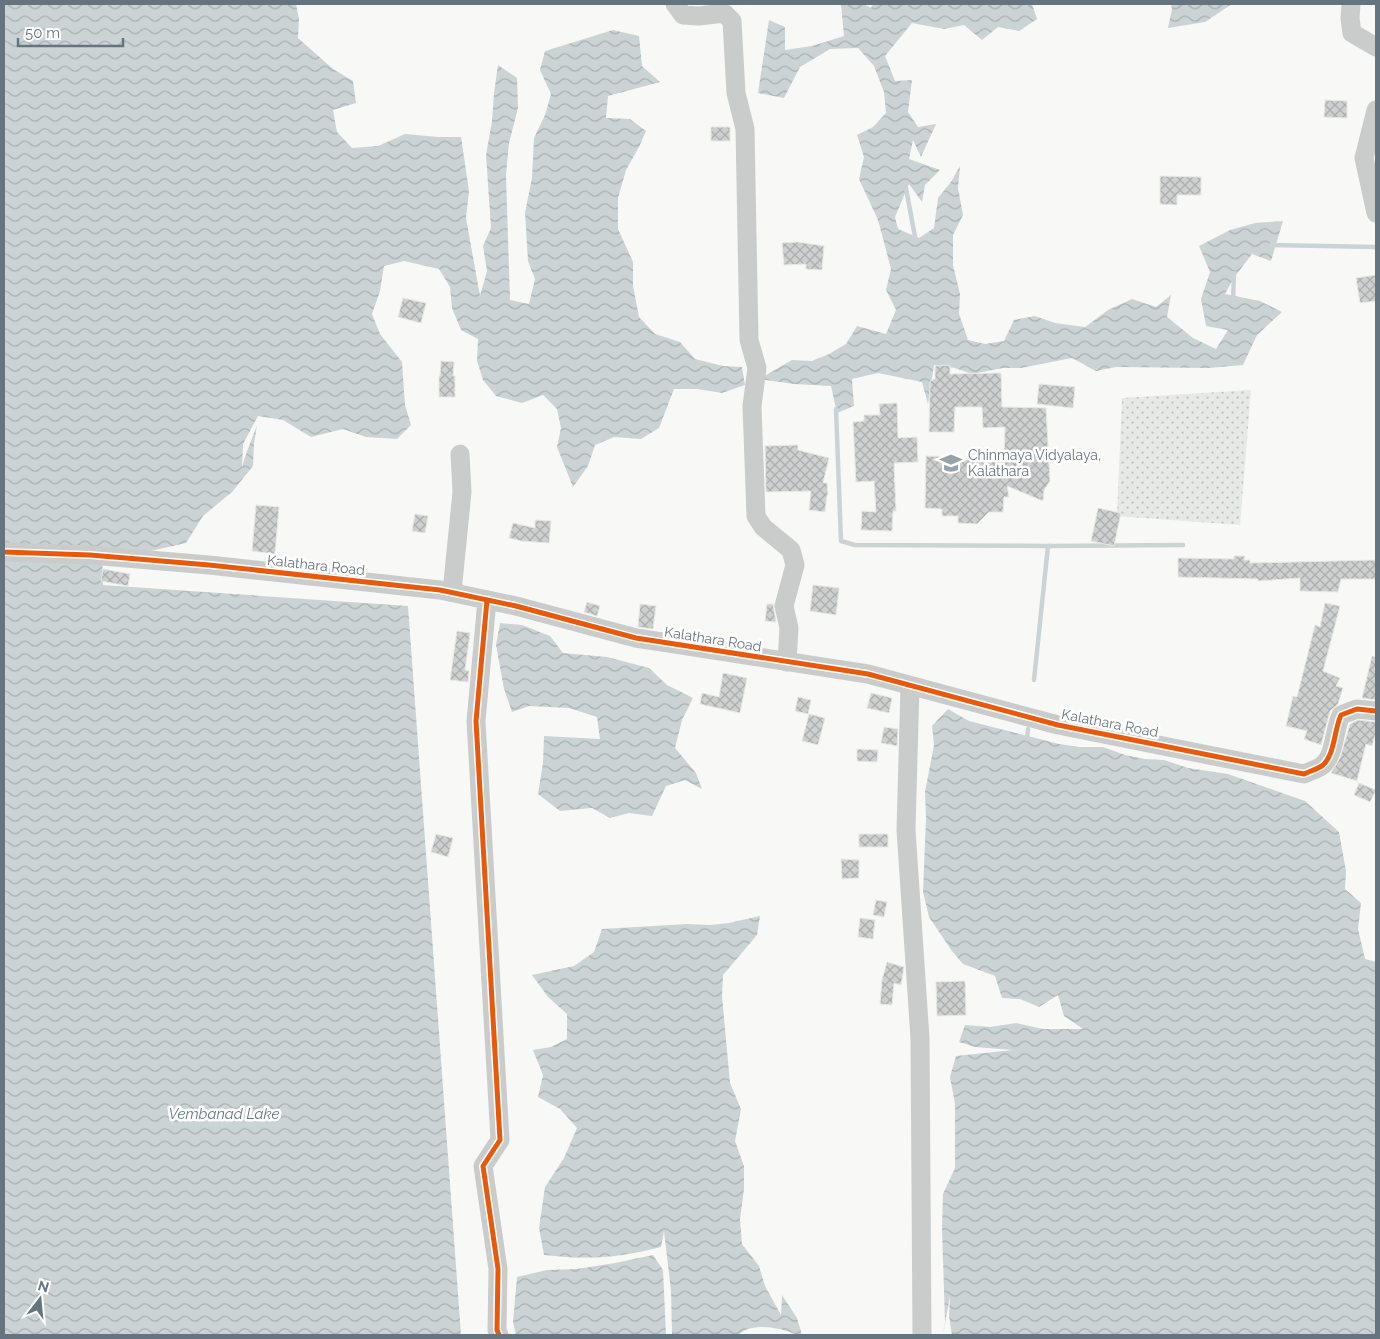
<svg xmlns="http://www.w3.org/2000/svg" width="1380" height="1339" viewBox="0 0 1380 1339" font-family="Raleway,sans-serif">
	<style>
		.grass { fill: url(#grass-dots) }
		.water { fill: url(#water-waves) }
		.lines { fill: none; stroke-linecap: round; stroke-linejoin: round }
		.stream { stroke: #ccd3d5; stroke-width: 4.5 }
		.building { fill: url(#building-cross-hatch); stroke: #e8e8e6 }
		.minor { stroke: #cacccc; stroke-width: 19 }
		.cycleway-casing { stroke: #fff; stroke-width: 8 }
		.cycleway { stroke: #e8590c; stroke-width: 5 }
		.labels { text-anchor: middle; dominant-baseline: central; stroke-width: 5; stroke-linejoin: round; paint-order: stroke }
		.poi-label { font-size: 14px; fill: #66747f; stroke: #fff; text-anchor: start }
		.street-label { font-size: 14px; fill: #66747f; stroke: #fff }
		.water-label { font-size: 15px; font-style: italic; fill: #667980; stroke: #fff }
	</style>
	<defs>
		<pattern id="grass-dots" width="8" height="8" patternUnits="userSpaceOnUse" patternTransform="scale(1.25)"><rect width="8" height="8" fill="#e6e9e5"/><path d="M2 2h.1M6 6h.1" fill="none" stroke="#bec1bf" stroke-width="1.8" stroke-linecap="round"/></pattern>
		<pattern id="water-waves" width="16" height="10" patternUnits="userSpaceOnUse" patternTransform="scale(1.25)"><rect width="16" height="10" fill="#ccd3d5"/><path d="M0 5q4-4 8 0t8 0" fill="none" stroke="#a9b0b2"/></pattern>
		<pattern id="building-cross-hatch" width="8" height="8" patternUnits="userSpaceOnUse" patternTransform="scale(1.25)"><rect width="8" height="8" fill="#ced0d0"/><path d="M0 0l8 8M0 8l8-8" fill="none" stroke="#abadae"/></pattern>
	</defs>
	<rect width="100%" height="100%" fill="#f8f8f7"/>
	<polygon class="grass" points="1251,390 1240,525 1117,516 1122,398"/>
	<g class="water">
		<polygon points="4,4 296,4 299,19 298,38 333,69 353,81 356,103 333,110 337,132 352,148 378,146 405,134 438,137 461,137 469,191 466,218 480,296 487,271 483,246 491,228 486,155 492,121 494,93 498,65 517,78 518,108 509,143 506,175 510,300 529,304 535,279 528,261 525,213 532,178 534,138 545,115 551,94 540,70 545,51 613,30 639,36 642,66 660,82 608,96 606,118 630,119 646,131 639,147 626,170 618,198 618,229 633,262 633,286 639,317 655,334 680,342 695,359 723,366 742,367 745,385 722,393 697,389 674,389 659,428 641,439 614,437 595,445 588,466 573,487 557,447 561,428 557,409 543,395 522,403 496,396 483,380 477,361 478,339 461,330 452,308 450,287 439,269 404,261 384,266 380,291 372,314 380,334 402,362 405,405 411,425 397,439 366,437 343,429 311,437 283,420 258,416 243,444 242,467 246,454 257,425 254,444 253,466 232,492 203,516 186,543 146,552 102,549 103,585 408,606 461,1335 4,1335"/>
		<polygon points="841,4 864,4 871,8 873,4 1032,4 1037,19 1019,31 998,27 982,40 964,25 944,29 912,23 885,56 895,81 912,80 908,112 918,127 936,124 921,157 913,140 909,159 940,170 925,185 922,202 909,184 895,217 898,229 919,238 934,228 938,198 951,182 960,166 958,188 963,215 953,235 953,265 960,294 959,314 968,340 985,344 1004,341 1014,320 1035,316 1055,323 1085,327 1108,310 1132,299 1156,307 1171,295 1167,317 1193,338 1216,349 1228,330 1206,326 1201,299 1210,272 1199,246 1230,230 1255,223 1283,221 1271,261 1252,254 1233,279 1225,294 1260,301 1282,312 1257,335 1243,365 1209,368 1116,367 1096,371 1072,358 1021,368 1003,368 972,374 955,368 934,365 928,404 922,382 878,373 852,379 854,406 837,413 831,386 794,384 759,379 792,360 812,361 829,354 846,344 857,326 886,334 896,310 886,290 891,269 885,246 878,220 859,179 864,157 857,135 873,127 886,113 884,92 874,66 858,48 830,49 800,67 784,98 758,93 769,20 785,27 785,50 812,46 844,36"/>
		<polygon points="1171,4 1232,4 1205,22 1168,28 1172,9"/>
		<polygon points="500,623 522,625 550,636 563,653 607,657 649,668 667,685 693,698 682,720 675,748 696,773 702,789 685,780 666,786 652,816 629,813 610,818 592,808 560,811 538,794 543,763 544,736 600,739 597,717 569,708 529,706 512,712 504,689 496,645"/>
		<polygon points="948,709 969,721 1059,744 1079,747 1103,747 1125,755 1145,759 1164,760 1188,768 1228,774 1305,801 1339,832 1346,871 1345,889 1361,903 1358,929 1365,959 1376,962 1376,1335 952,1335 949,1316 950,1296 943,1335 945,1322 942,1228 943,1194 955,1168 955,1104 950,1077 956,1056 1013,1050 975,1047 959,1042 965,1025 990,1027 1016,1023 1043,1029 1083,1029 1064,1016 1058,995 1039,1007 1020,999 1002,998 995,976 963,964 952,951 929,917 923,892 926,818 925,792 934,745 932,726"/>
		<path d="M 760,916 L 757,935 L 723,975 L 722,996 L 730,1083 L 741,1109 L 735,1141 L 744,1166 L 744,1189 L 740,1219 L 742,1244 L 759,1266 L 765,1286 L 781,1315 L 782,1295 L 797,1318 L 802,1335 C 795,1335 793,1333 787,1331 C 772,1327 751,1323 738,1335 L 672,1335 L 671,1291 L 664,1231 L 661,1247 C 619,1258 587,1260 544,1255 L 539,1228 L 545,1187 L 564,1158 L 577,1128 L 560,1109 L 538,1097 L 543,1075 L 533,1050 L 551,1047 L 567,1039 L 567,1014 L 548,997 L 532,975 L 574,966 L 594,952 L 602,929 L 687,924 L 710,925 L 729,923 Z"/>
		<polygon points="653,1255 663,1270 666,1335 516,1335 513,1322 517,1277 547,1270 577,1269 615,1263"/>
	</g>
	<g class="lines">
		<g class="stream">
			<polyline points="905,183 916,242"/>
			<polyline points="1271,245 1376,247"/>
			<polyline points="1233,300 1234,273"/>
			<polyline points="836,409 841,541 855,545 1051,546"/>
			<polyline points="1034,680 1048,546 1183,545"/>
			<polyline points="1027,739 1028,729"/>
		</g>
	</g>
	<g class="building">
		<polygon points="1325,100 1347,101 1347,118 1324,117"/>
		<rect x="711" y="127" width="19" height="14"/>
		<polygon points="1160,176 1201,177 1201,195 1177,195 1177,205 1160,204"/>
		<polygon points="798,242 824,246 822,270 806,269 806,264 784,265 782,243"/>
		<polygon points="1376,275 1376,301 1360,303 1356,278"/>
		<polygon points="403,298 426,303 421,323 398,317"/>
		<polygon points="441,361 454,362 453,376 455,376 455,397 439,397 439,376 440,376"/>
		<polygon points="950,365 950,374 1001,373 1002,407 1046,408 1050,481 1044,490 1043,501 1007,486 1009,497 1004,497 1003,512 989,512 977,524 958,523 958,516 942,516 942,509 925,508 926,456 960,457 960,459 1004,458 1005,427 983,428 982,407 955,407 954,432 929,432 930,381 935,379 935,366"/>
		<polygon points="1039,384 1075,387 1073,408 1037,404"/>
		<polygon points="897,403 898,438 917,437 918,462 894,463 896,511 893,511 892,531 861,530 862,511 876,512 874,481 856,482 853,422 864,421 864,415 880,415 879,404"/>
		<polygon points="798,445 798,450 829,458 823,483 827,483 828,495 827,495 825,512 809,510 811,491 766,492 765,446"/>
		<polygon points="256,505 279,507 275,554 252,551"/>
		<polygon points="1098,508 1121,513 1114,546 1091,541"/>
		<polygon points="415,514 428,516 425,533 412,531"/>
		<polygon points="535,520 551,521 549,543 521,541 509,538 513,523 535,528"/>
		<polygon points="1234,556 1245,556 1244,560 1250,560 1250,563 1376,560 1376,579 1341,579 1338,592 1300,591 1300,578 1258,581 1258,579 1178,577 1178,558 1234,559"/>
		<polygon points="103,569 130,574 128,586 101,581"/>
		<polygon points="813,585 839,588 836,615 810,611"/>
		<polygon points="587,602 600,606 597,616 584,612"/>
		<polygon points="1325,603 1340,606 1323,671 1340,678 1336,686 1343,688 1338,704 1330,711 1321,745 1304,739 1307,731 1286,726 1293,696 1297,697 1315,625 1320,627"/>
		<polygon points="640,604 656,606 653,629 638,627"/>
		<polygon points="767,604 773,604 776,622 765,621"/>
		<polygon points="457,631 470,633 465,670 469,671 468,682 450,680"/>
		<polygon points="1372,656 1376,657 1376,700 1362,698"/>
		<polygon points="723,673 747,678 740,713 700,704 702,693 719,697"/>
		<polygon points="871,693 892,698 889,713 867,708"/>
		<polygon points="798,697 811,700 808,714 795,711"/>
		<polygon points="809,714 825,718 818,745 802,741"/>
		<polygon points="1358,720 1376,722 1376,732 1372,746 1366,744 1357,781 1331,773 1340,758 1350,724"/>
		<polygon points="884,727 898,729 897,746 881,743"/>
		<polygon points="857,749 878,750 877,762 857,761"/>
		<polygon points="1359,783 1376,790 1370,802 1354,795"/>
		<polygon points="436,834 453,838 448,857 431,852"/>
		<rect x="859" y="834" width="29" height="13"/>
		<polygon points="841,859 859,860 859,878 842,879"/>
		<polygon points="876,900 887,902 884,917 873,915"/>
		<polygon points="860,918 875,920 873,939 858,937"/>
		<polygon points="887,962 904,967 901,985 894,983 892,1005 880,1004 882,980"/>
		<polygon points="965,981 966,1015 937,1016 936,982"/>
	</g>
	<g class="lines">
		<g class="minor">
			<polyline points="675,4 683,15 699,16 724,13 732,21 736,93 745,129 749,340 757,368 752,406 756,516 763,527 791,550 795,565 784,606 789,628 787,662"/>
			<polyline points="1351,4 1350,18 1352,33 1376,47"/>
			<polyline points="1376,110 1364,158 1376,213"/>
			<path d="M 4,552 L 90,555 L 209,565 L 440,590 L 516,606 L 636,638 L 868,674 L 1058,725 L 1304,774 C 1310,771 1318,769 1323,765 C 1335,754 1334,730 1341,715 L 1357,709 L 1376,711"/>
			<polyline points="452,592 462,492 460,454"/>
			<polyline points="487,600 476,721 500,1140 483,1166 498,1269 497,1330 499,1335"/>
			<polyline points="910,686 906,830 920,1038 922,1335"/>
		</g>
		<g class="cycleway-casing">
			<g id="cycleway">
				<path d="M 4,552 L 90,555 L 209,565 L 440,590 L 516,606 L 636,638 L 868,674 L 1058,725 L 1304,774 C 1310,771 1318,769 1323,765 C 1335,754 1334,730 1341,715 L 1357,709 L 1376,711"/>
				<polyline points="487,600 476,721 500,1140 483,1166 498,1269 497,1330 499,1335"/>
			</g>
		</g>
		<use href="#cycleway" class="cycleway"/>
	</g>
	<defs>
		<g id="school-bare" transform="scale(1.725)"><path d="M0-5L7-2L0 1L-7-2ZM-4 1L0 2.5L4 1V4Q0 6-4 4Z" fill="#99a2a9" stroke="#fff" stroke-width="2.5" paint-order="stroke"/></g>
	</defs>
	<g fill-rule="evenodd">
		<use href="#school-bare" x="951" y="463"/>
	</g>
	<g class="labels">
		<g class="poi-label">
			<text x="968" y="455">Chinmaya Vidyalaya,<tspan x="968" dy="16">Kalathara</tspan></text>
		</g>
		<g class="street-label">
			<text transform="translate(316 565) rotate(6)">Kalathara Road</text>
			<text transform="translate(713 639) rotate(9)">Kalathara Road</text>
			<text transform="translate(1110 723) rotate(11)">Kalathara Road</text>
		</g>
		<g class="water-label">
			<text x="224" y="1114">Vembanad Lake</text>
		</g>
	</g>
	<rect width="1380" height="1339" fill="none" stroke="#66747f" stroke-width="10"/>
	<g transform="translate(40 1299) rotate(16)" stroke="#ffffff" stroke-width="4" paint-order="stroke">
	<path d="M0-4L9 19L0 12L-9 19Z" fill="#66747f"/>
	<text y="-8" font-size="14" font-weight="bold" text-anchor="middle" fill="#66747f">N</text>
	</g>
	<path d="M18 38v8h105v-8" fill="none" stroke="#66747f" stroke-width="2.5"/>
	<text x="25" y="38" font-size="15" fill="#66747f" stroke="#ffffff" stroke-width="4" paint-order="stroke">50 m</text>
</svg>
